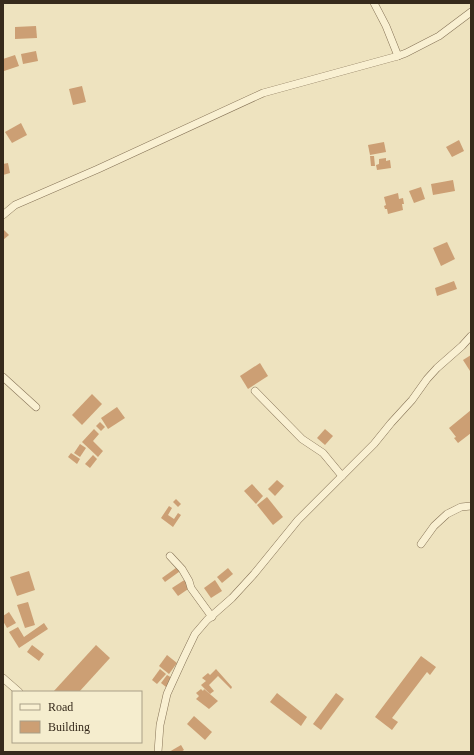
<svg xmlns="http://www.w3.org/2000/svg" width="474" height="755" viewBox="0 0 474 755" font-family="'Times New Roman',serif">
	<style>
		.building { fill: #cc9f74 }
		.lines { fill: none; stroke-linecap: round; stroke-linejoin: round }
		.street-casing { stroke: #867357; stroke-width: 8 }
		.street { stroke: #f9f0d2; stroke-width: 7 }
	</style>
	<rect width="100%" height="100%" fill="#eee3bf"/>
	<g class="building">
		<polygon points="36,26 37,38 15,39 15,27"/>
		<polygon points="36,51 38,61 23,64 21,54"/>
		<polygon points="15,55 19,66 4,71 3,59"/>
		<polygon points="82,86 86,102 73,105 69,89"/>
		<polygon points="21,123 27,135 12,143 5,132"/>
		<polygon points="459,140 464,151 452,157 446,147"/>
		<polygon points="384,142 386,152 370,155 368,145"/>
		<polygon points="370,156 374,156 375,166 371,166"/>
		<polygon points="386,158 386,161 390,160 391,168 377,170 376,165 379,164 379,159"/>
		<polygon points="8,163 10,173 3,175 3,164"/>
		<polygon points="453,180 455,191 433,195 431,184"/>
		<polygon points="421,187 425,199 414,203 409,191"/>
		<polygon points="398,193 399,199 403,198 404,204 402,204 403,210 388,214 387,209 385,209 384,206 386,205 384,197"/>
		<polygon points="3,229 9,235 3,240"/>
		<polygon points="447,242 455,259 441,266 433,248"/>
		<polygon points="454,281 457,289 437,296 435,288"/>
		<polygon points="471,355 471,371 470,371 463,360"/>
		<polygon points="260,363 268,376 248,389 240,376"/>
		<polygon points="92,394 102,404 82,425 72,415"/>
		<polygon points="117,407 125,418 108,429 101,418"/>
		<polygon points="471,410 471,433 458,443 454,438 456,437 449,428"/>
		<polygon points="100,422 105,427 101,431 96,426"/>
		<polygon points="94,429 99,434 93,441 103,451 98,457 82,442"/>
		<polygon points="325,429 333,436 325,445 317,438"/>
		<polygon points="80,444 86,448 80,457 74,453"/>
		<polygon points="71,453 80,459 77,464 68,457"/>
		<polygon points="93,455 97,459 90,468 85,464"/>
		<polygon points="277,480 284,486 275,496 268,489"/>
		<polygon points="252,484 263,496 256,504 244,491"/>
		<polygon points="267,497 283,517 273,525 257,505"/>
		<polygon points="176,499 181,504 178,507 173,502"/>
		<polygon points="169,506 172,508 168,515 174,519 178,513 181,515 173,527 161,518"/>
		<polygon points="180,565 183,569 165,582 162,578"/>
		<polygon points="228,568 233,574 222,583 217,577"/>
		<polygon points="29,571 35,590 17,596 10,577"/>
		<polygon points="189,577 194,585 178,596 172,588"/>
		<polygon points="215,580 222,591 211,598 204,588"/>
		<polygon points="28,602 35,625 25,628 17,605"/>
		<polygon points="9,612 16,623 7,628 3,621 3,616"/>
		<polygon points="44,623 48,629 19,648 9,632 18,627 24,637"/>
		<polygon points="32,645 44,654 39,661 27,652"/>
		<polygon points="96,645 110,658 79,692 53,692"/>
		<polygon points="167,655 177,663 169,674 159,666"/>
		<polygon points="421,656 436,667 430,675 427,672 392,718 398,722 392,730 375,717"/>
		<polygon points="160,669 166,674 157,684 152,680"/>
		<polygon points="216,669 232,687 231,689 218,676 209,685 214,691 210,694 201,685 206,681 202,678 208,673 210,675"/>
		<polygon points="167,675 172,678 166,687 161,683"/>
		<polygon points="201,689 203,691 204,689 218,701 209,709 196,699 199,696 196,693"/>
		<polygon points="277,693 307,717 301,726 270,702"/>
		<polygon points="336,693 344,699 321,730 313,724"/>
		<polygon points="194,716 212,732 205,740 187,724"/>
		<polygon points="181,745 184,750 181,752 169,752"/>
	</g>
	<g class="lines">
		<g class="street-casing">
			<g id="street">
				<polyline points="374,3 386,26 398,56"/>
				<polyline points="3,215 15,205 98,169 263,93 398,56 406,53 439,36 471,12"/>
				<polyline points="3,377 36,407"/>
				<polyline points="255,391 302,439 323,453 342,476"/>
				<polyline points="421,544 434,526 447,514 461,507 471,506"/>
				<polyline points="170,556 182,569 189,581 191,588 212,617"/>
				<polyline points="3,678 19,692"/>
				<polyline points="158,752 160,725 167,694 183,659 195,634 207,620 232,598 254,574 298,520 374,444 391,423 412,400 427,379 437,368 462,346 471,336"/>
			</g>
		</g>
		<use href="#street" class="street"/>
	</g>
	<rect width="474" height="755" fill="none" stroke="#362a1c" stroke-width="8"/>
	<rect x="12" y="691" width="130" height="52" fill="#f5edce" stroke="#a99f87"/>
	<rect x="20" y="704" width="20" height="6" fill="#f9f0d2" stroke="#a99f87"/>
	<text x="48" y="711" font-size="12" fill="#362a1c">Road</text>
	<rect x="20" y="721" width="20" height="12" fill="#cc9f74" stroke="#a99f87"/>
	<text x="48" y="731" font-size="12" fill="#362a1c">Building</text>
</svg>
